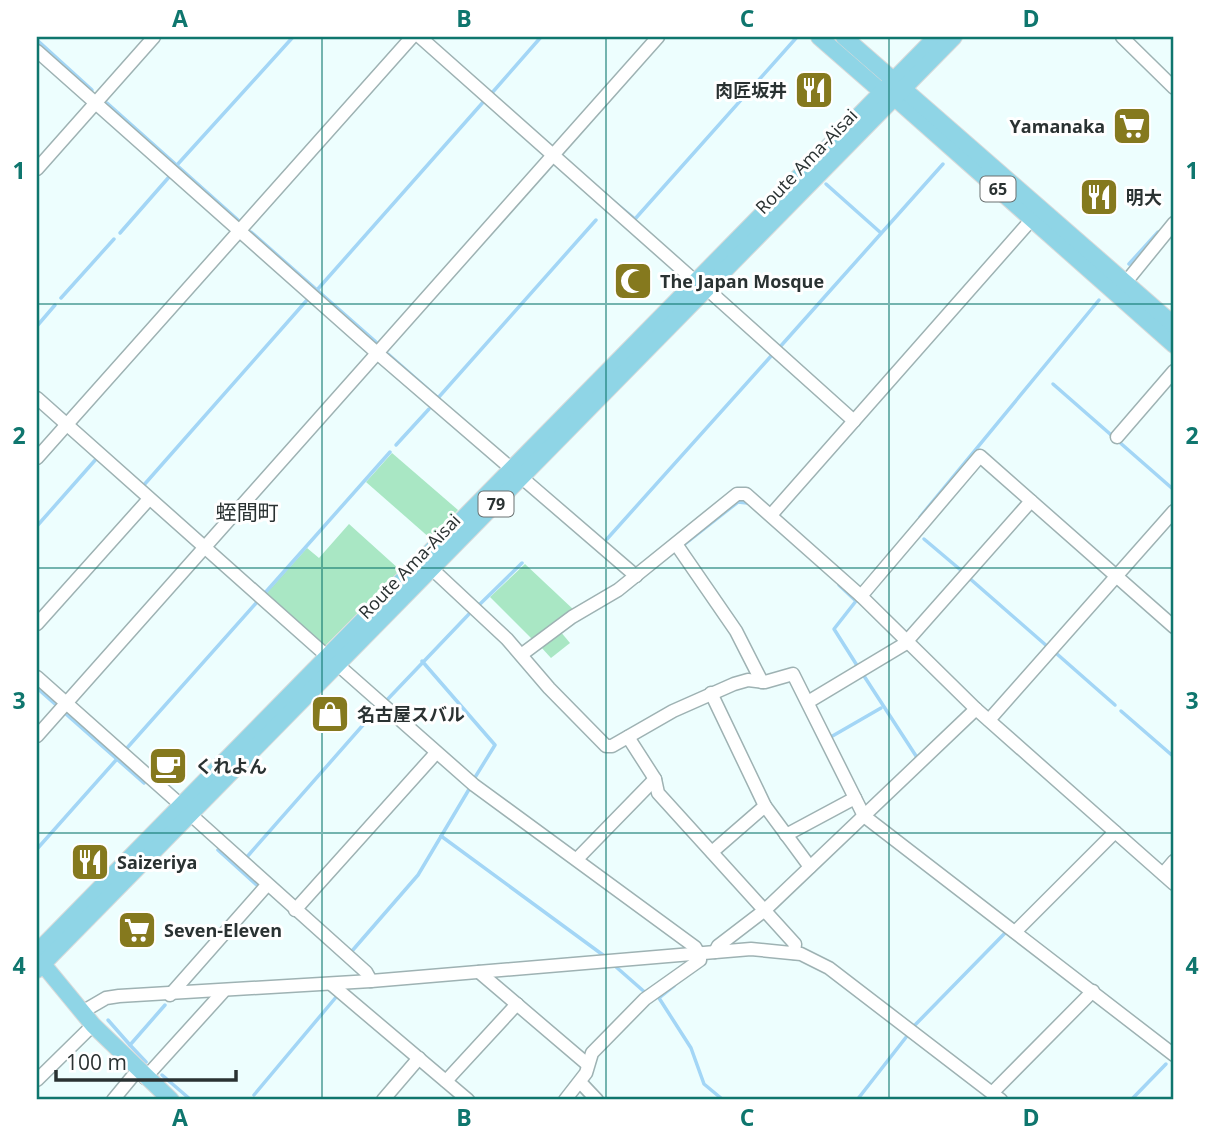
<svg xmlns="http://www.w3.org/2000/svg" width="1211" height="1137" viewBox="0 0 1211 1137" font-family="'Open Sans','Noto Sans JP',sans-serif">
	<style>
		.green { fill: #a9e7c4 }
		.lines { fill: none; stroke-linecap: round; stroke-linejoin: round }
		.stream { stroke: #a3d6f6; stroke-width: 3.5 }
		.minor-casing { stroke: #9eb2b3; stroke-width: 15 }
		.major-casing { stroke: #d9dada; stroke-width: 18 }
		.minor { stroke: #fff; stroke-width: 12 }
		.major { stroke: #8fd5e6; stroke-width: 16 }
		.grid { fill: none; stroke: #0f766e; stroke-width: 2; stroke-opacity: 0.55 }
		.labels { text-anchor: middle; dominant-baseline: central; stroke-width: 6; stroke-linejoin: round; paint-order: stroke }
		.shield { fill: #fff; stroke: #6a7070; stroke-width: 2 }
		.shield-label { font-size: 16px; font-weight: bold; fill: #2a3232 }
		.poi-label { font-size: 18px; font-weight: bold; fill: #2a3232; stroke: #fff; text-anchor: start }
		.street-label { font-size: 18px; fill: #2a3232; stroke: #fff }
		.quarter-label { font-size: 21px; fill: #2a3232; stroke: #fff }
		.neatline { fill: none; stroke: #0f766e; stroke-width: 2.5 }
		.grid-label { font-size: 23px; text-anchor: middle; font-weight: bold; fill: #0f766e }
	</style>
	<rect width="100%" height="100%" fill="#edfefe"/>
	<g class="green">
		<polygon points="392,453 458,510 431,539 366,482"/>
		<polygon points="349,524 400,570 325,646 264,596 307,548 319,558"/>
		<polygon points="525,564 575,611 534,641 490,597"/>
		<polygon points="560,631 570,643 551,658 540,646"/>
	</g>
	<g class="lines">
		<g class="stream">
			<polyline points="37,40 92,90"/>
			<polyline points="491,94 541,37"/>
			<polyline points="107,103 238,220"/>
			<polyline points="177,165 293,37"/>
			<polyline points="826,184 881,233"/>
			<polyline points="613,201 635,219 797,37"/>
			<polyline points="251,232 376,342"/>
			<polyline points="120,233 169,177"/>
			<polyline points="1129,264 1158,232"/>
			<polyline points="317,290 485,100"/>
			<polyline points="61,298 114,239"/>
			<polyline points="37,326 55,305"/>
			<polyline points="779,348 943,164"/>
			<polyline points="388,354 438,398 596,220"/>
			<polyline points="1053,384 1174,490"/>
			<polyline points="396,445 429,409"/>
			<polyline points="141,484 143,486 307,300"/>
			<polyline points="920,517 1099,300"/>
			<polyline points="37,526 97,458"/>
			<polyline points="607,539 772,355"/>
			<polyline points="924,539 963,572"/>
			<polyline points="682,546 738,502 747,503"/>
			<polyline points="968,577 1048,647"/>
			<polyline points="839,585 856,601 834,629 858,667"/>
			<polyline points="264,594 390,452"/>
			<polyline points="479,605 522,563"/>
			<polyline points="1057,654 1115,705"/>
			<polyline points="422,661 495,745 474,779"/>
			<polyline points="864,676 918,759"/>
			<polyline points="37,688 55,704"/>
			<polyline points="385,702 470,613"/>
			<polyline points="1121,711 1174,757"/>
			<polyline points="66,714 144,783"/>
			<polyline points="829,738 881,708"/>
			<polyline points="127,748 258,601"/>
			<polyline points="441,836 603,955"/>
			<polyline points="37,849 117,759"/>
			<polyline points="218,850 259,887"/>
			<polyline points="246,858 378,708"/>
			<polyline points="352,951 418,875 471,786"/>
			<polyline points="615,966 648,995"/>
			<polyline points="674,986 659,998 691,1048 704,1084 722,1099"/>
			<polyline points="108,1020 130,1045"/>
			<polyline points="915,1025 1006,932"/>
			<polyline points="146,1062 130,1045 165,1005"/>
			<polyline points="162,1075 191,1100"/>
			<polyline points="254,1095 337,996"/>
			<polyline points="857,1100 907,1036"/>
			<polyline points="1131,1100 1166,1064"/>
		</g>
		<g class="minor-casing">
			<g id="minor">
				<polyline points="420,37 696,282"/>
				<polyline points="1122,37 1174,88"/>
				<polyline points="37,51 377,353 636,576"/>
				<polyline points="37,169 154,37"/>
				<polyline points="1126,282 1174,223"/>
				<polyline points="707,289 854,421"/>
				<polyline points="37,398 328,657"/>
				<polyline points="1117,437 1174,371"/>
				<polyline points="37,458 412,37"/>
				<polyline points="771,515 1032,219"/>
				<polyline points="676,544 736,631 762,682"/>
				<polyline points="432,569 507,639 549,688 606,746 612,746 673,711 734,684 748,680 765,682 793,674 864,816 1174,1055"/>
				<polyline points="861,596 980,456 1174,627"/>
				<polyline points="37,624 149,499"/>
				<polyline points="907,641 1031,501"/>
				<polyline points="521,655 572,617 618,590 737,494 746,494 861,596 976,709 1174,884"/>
				<polyline points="338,665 474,785 695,947 699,954"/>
				<polyline points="37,677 182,806"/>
				<polyline points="711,693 765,806 810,867"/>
				<polyline points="808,702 908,642"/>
				<polyline points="989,720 1174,511"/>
				<polyline points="37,736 658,37"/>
				<polyline points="628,737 655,779 658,793 795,944 794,953"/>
				<polyline points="191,815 366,972 371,981"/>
				<polyline points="786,835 855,798"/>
				<polyline points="712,852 765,806"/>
				<polyline points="577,859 655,779"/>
				<polyline points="1163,874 1174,861"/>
				<polyline points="295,910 436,753"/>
				<polyline points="1015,932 1115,832"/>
				<polyline points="715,952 718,946 765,910 976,709"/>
				<polyline points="479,972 587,1064"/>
				<polyline points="331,984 468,1100"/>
				<polyline points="170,995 267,885"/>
				<polyline points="82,1012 106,998 119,996 371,981 751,949 801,954 829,968 1001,1100"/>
				<polyline points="145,1078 223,992"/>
				<polyline points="37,1080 93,1025"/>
				<polyline points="446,1081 517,1004"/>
				<polyline points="580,1082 597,1100"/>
				<polyline points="992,1093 1093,991"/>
				<polyline points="113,1100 137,1071"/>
				<polyline points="383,1100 419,1058"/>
				<polyline points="565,1100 586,1073 592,1053 645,999 700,960 699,954"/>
			</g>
		</g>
		<g class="major-casing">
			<g id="major">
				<polyline points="819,37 882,92 895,98 1174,345"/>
				<polyline points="844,37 1174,325"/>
				<polyline points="37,952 936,37"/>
				<polyline points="37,957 93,1025 171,1100"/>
				<polyline points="37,970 954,37"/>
			</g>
		</g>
		<use href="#minor" class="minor"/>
		<use href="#major" class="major"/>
	</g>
	<path class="grid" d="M 322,37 L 322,1100M 606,37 L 606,1100M 889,37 L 889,1100M 37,304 L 1174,304M 37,568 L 1174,568M 37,833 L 1174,833"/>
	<defs>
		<g id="restaurant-square" transform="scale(2.0125)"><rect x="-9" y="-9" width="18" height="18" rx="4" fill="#85791e" stroke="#fff"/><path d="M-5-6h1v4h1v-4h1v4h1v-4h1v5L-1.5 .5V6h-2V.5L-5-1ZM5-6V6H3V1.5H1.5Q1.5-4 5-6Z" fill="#fff"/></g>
		<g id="supermarket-square" transform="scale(2.0125)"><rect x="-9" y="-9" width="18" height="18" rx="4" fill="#85791e" stroke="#fff"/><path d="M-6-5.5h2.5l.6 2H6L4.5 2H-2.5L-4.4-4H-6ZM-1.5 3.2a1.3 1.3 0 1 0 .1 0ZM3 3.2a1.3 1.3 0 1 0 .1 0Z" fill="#fff"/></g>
		<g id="mosque-square" transform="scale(2.0125)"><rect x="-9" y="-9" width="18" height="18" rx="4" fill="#85791e" stroke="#fff"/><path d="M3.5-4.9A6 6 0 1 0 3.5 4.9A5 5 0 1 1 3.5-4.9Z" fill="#fff"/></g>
		<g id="shop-square" transform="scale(2.0125)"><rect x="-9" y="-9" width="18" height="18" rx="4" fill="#85791e" stroke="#fff"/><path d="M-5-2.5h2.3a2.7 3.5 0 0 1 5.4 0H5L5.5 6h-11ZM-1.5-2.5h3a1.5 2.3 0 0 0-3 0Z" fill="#fff"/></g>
		<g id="cafe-square" transform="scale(2.0125)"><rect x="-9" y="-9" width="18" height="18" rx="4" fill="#85791e" stroke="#fff"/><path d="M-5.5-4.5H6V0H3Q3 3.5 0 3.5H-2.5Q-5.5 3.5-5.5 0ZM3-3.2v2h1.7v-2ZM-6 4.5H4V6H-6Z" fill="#fff"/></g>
	</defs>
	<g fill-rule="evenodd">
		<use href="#restaurant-square" x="814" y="90"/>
		<use href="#supermarket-square" x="1132" y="126"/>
		<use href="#restaurant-square" x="1099" y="197"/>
		<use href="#mosque-square" x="633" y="281"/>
		<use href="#shop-square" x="330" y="714"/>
		<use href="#cafe-square" x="168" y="766"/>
		<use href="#restaurant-square" x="90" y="862"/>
		<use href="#supermarket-square" x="137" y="930"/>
	</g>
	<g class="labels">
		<g class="shield">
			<rect x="980.5" y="176.5" width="35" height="25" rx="5"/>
			<rect x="478.5" y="491.5" width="35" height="25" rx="5"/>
		</g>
		<g class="shield-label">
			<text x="998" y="189">65</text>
			<text x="496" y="504">79</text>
		</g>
		<g class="poi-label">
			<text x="787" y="90" text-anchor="end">肉匠坂井</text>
			<text x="1105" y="126" text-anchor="end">Yamanaka</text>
			<text x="1126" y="197">明大</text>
			<text x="660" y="281">The Japan Mosque</text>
			<text x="357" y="714">名古屋スバル</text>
			<text x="195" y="766">くれよん</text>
			<text x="117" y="862">Saizeriya</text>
			<text x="164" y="930">Seven-Eleven</text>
		</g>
		<g class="street-label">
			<text transform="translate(806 161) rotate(-46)">Route Ama-Aisai</text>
			<text transform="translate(409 566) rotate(-46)">Route Ama-Aisai</text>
		</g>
		<g class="quarter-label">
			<text x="247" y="512">蛭間町</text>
		</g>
	</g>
	<rect width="1211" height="1137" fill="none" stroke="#ffffff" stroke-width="77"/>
	<path d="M56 1070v10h180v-10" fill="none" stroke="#2a3232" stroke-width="3.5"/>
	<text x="66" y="1070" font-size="21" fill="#2a3232" stroke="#ffffff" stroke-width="5" paint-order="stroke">100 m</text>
	<rect x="38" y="38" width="1134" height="1060" class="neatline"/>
	<g class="grid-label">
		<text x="180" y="27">A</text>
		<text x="464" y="27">B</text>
		<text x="747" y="27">C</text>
		<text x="1031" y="27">D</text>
		<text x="19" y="179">1</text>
		<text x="1192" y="179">1</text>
		<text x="19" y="444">2</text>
		<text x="1192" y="444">2</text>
		<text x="19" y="709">3</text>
		<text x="1192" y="709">3</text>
		<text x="19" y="974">4</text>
		<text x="1192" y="974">4</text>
		<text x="180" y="1126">A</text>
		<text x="464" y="1126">B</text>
		<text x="747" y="1126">C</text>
		<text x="1031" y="1126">D</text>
	</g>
</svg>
